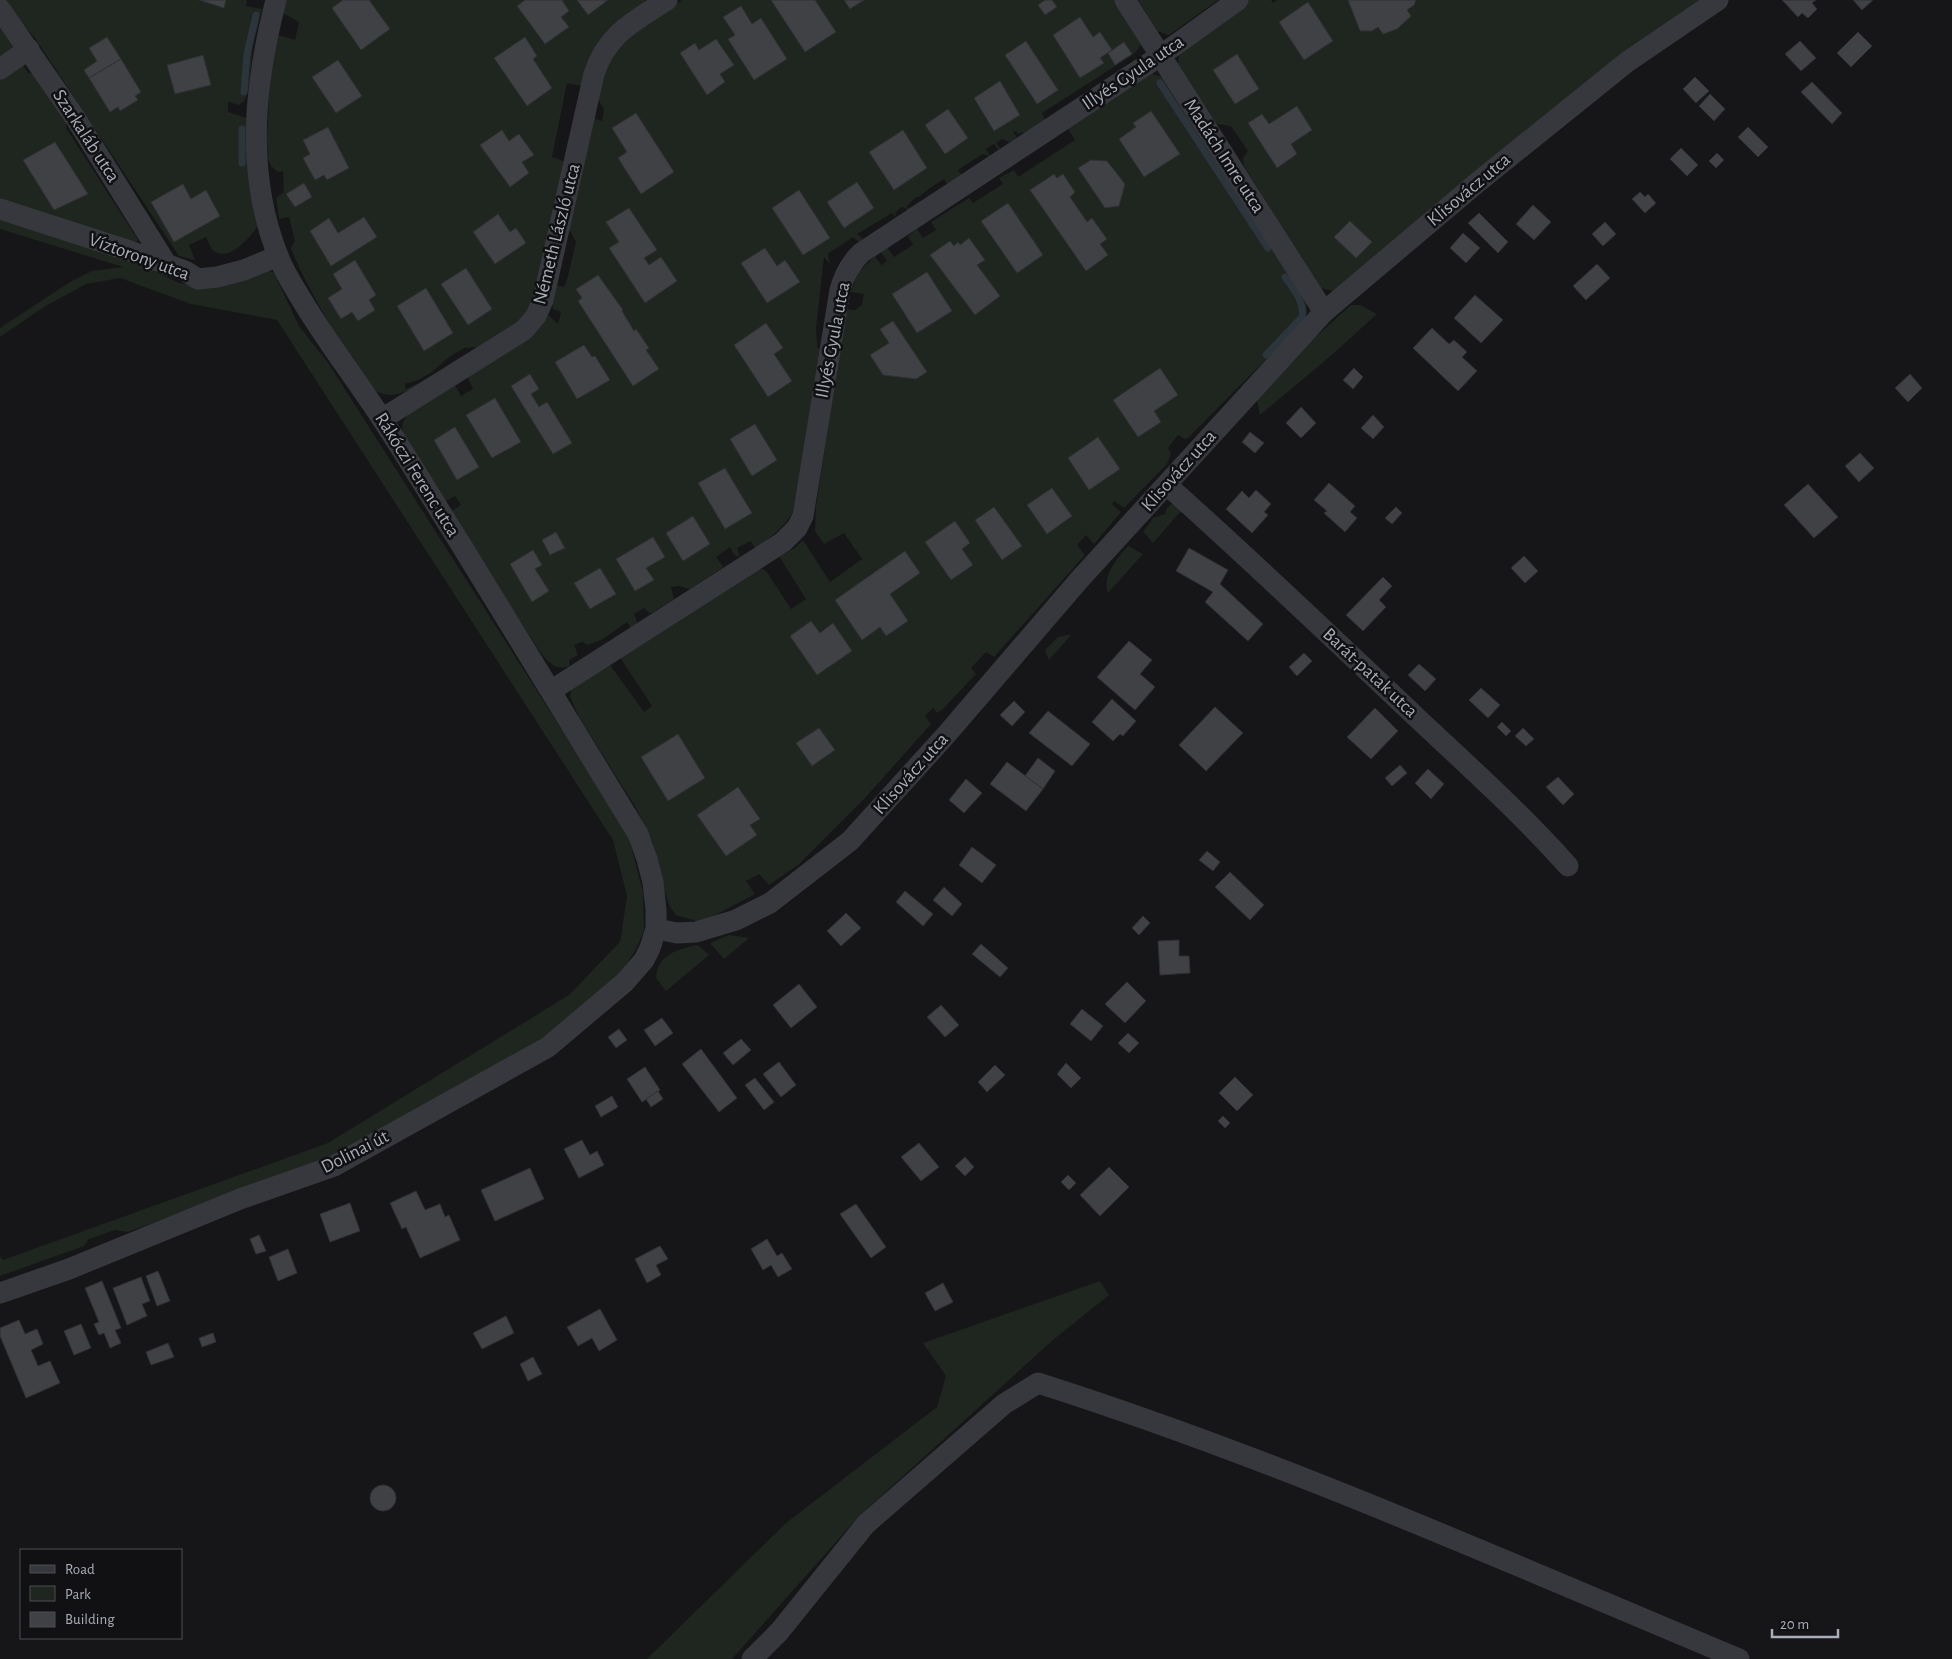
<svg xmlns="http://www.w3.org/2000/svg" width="1952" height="1659" viewBox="0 0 1952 1659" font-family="'Alegreya Sans',sans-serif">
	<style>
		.green { fill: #1e261f }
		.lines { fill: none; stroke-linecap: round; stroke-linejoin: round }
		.stream { stroke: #2c353c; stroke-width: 7 }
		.building { fill: #404145; stroke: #303034 }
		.minor { stroke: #37383d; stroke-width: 21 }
		.labels { text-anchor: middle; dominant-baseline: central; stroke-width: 5; stroke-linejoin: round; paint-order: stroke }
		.street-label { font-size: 19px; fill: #a8adb8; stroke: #111113 }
	</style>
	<rect width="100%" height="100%" fill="#161618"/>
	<g class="green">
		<path d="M 3,0 L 247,0 L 246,6 L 262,9 L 253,46 L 248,92 L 244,101 L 239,105 L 228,102 L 228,112 L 246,118 L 248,173 L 258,226 C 251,236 229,263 214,251 C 210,248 208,241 206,237 L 189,245 L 195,260 L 179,256 L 35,38 L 11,12 Z"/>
		<path d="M 286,0 L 646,0 L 582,86 L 567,83 L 552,157 L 566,162 L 541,268 L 530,306 L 522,321 L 478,347 L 464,348 L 449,357 L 432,372 L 418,380 L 405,384 L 405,389 L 424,381 C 409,390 396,400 378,392 C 360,383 298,271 291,248 L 295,241 L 289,217 L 279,219 L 276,198 L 284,192 L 283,171 L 278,172 L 271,166 L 268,159 L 267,137 L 270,79 L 278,35 L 295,40 L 299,22 L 281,12 Z"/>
		<path d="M 682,0 L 1115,0 L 1141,45 L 1134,54 L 1042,113 L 1046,122 L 1025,135 L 1023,132 L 1019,134 L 1014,131 L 1013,132 L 1017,137 L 1010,142 L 1002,139 L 996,143 L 1001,150 L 999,151 L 994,144 L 986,149 L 991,157 L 983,154 L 958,170 L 962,175 L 947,184 L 944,179 L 927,190 L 919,197 L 916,197 L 906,207 L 909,208 L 920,201 L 921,203 L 907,211 L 906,208 L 901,207 L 895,213 L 897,218 L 892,213 L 857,234 L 863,238 L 860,243 L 853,237 L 829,253 L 828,256 L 830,262 L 829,263 L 824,257 L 816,328 L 817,347 L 821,350 L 793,512 C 783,528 771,538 755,548 L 751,541 L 737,548 L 740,557 L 734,555 L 730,547 L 716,557 L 723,566 L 722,568 L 690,589 L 679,586 L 671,587 L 674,599 L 652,613 L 649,613 L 644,608 L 634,614 L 638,624 L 631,628 L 627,622 L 603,639 L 588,645 L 582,642 L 574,645 L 578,655 L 569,660 L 570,666 C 555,672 547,661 538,649 L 450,512 L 461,505 L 455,496 L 444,502 L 402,431 C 402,423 404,418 411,412 L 455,385 L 461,396 L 473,389 L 467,376 C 487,363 540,336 548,315 L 558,324 L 561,312 L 553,309 L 552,302 L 556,285 L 564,287 L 568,276 L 576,242 L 569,229 L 593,118 L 602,121 L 604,110 C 603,107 600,103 599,100 C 598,89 601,70 607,62 C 623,38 658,15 682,0 Z"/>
		<polygon points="1138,0 1218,0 1169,35 1157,31"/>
		<polygon points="1247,0 1271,0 1273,3 1277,0 1705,0 1334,291 1320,288 1244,166 1243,158 1248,151 1231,126 1217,124 1214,120 1178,65 1179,55"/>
		<polygon points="0,18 18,44 0,64"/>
		<polygon points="20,61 28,73 35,72 66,119 66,128 138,240 135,244 0,201 0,75"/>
		<polygon points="1152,74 1163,77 1306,301 1307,313 1305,320 1188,438 1185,439 1178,435 1168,448 1171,454 1167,464 1124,508 1114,501 1112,504 1121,512 1094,544 1086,535 1077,545 1085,555 994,657 986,652 971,668 976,674 943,709 937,713 933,708 925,716 931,724 865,798 798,865 769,885 759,874 746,881 755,894 712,917 697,921 676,915 670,907 664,890 662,876 652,840 636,808 579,717 570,696 571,689 610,665 644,712 652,706 619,656 759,569 763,569 767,572 791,609 806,599 779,556 795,548 803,540 830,582 862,559 844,533 824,544 815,531 816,506 846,309 855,310 862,305 864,294 851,292 858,273 875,256 881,265 887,261 879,249 887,247 894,257 913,245 908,236 917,229 923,238 936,230 931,222 969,198 973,203 1003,184 999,178 1014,170 1018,177 1075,140 1068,129"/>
		<polygon points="0,217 140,264 179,283 207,286 266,269 274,273 299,326 329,364 628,834 643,892 644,931 636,949 619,977 555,1030 467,1084 340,1155 128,1232 115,1230 89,1239 84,1246 0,1276 0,1256 3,1260 328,1143 569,995 620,942 627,896 613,840 277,320 191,304 120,278 86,284 44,307 0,337 0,328 70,282 92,271 123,267 0,229"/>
		<polygon points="1351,305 1360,305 1377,314 1333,354 1260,415 1256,395 1281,368"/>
		<polygon points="1172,504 1177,505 1187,512 1179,513 1153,543 1143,532 1153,518 1165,514 1167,508"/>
		<path d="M 1128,546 L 1143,554 L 1108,593 C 1102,575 1117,559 1128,546 Z"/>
		<polygon points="1072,634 1049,660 1045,650 1058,637"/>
		<polygon points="729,935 749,938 724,959 710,943"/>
		<path d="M 698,945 L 709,955 L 666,991 L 656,978 C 657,954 679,949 698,945 Z"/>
		<polygon points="1100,1281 1109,1295 1053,1340 859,1516 732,1659 647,1659 786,1523 937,1407 946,1376 923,1343"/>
	</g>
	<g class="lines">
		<g class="stream">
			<polyline points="1160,83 1268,248"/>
			<polyline points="244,92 247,54 256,15"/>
			<polyline points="242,129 242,163"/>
			<path d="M 1266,355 L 1302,317 C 1305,302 1293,289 1285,277"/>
		</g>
	</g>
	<g class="building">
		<polygon points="199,0 226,0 224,8"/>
		<polygon points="343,0 369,0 390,29 361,50 332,8"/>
		<polygon points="525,0 562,0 569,11 561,17 569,27 545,44 517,6"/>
		<polygon points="577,0 608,0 588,15"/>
		<polygon points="771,0 815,0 836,32 805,52"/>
		<polygon points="844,0 864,0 850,9"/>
		<polygon points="1045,0 1052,0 1057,7 1045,15 1038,5"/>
		<polygon points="1348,0 1416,0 1414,5 1407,10 1411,16 1397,29 1383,34 1378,27 1372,31 1360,31"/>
		<polygon points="1782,0 1816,0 1812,3 1817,9 1808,18 1802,13 1798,17"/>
		<polygon points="1853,0 1873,0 1862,10"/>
		<polygon points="1308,2 1333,41 1304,60 1279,22"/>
		<polygon points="741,6 752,24 761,18 787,59 754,80 728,39 735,35 723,17"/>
		<polygon points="1080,17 1093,37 1100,32 1112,50 1100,58 1104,63 1080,78 1053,35"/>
		<polygon points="1858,32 1872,46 1851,67 1837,53"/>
		<polygon points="107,37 121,59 89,78 84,70 97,61 89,48"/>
		<polygon points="525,37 537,56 533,59 552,88 527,106 494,58"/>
		<polygon points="716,39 734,65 720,74 725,82 707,95 680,53 695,43 699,50"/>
		<polygon points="1026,41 1058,90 1037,104 1005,55"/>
		<polygon points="1800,41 1816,58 1801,71 1785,54"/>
		<polygon points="1124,42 1132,54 1115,65 1108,53"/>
		<polygon points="1237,54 1259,89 1235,104 1213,70"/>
		<polygon points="203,55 211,85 175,94 167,65"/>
		<polygon points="121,59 141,92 135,96 138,100 120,111 118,107 110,112 89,78"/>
		<polygon points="338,60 362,96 336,113 312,77"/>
		<polygon points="1695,77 1709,91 1696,103 1683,89"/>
		<polygon points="1000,81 1020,115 994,131 974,98"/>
		<polygon points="1812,82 1842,113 1832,124 1801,92"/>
		<polygon points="1710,94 1725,109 1714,121 1699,106"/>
		<polygon points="1297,106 1312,130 1291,144 1297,154 1277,168 1248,123 1262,114 1269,124"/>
		<polygon points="948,109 968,138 945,154 925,125"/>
		<polygon points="1151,111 1180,154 1144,177 1119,139 1136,127 1133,123"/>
		<polygon points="636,113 674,172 641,194 618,158 627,152 612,128"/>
		<polygon points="328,127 349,168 327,180 324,175 315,180 303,158 310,154 303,140"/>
		<polygon points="1748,127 1768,147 1758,157 1738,137"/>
		<polygon points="502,130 509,141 519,134 534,155 522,162 529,173 510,187 480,145"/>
		<polygon points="903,130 927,168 894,190 869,152"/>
		<polygon points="55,142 88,194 54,210 23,160"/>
		<polygon points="1681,148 1698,165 1687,176 1670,159"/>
		<polygon points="1717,153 1724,160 1716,168 1709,161"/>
		<polygon points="1091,160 1107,161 1125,184 1119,206 1105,208 1078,168"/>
		<polygon points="1054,174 1057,178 1063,174 1075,192 1070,197 1087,222 1092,218 1107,239 1100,244 1108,255 1086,271 1030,190"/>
		<polygon points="857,182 874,208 844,228 827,202"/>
		<polygon points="304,183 312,197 295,207 286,194"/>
		<polygon points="183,184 191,199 206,190 220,216 174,242 151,202"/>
		<polygon points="799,190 830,238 803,255 772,208"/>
		<polygon points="1640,192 1645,197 1648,194 1656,203 1645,213 1632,199"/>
		<polygon points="1008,203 1043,255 1017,273 981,221"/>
		<polygon points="1533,205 1551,222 1534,240 1516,224"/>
		<polygon points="629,208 657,250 644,258 649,265 661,257 677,281 645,303 609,248 619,242 606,222"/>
		<polygon points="1479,213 1508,242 1498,253 1468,223"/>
		<polygon points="498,214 510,232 516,228 526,243 495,264 473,232"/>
		<polygon points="364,217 377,237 331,266 310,231 329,218 338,233"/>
		<polygon points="1350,221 1372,242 1356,258 1334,237"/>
		<polygon points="1605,222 1616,234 1603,246 1592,234"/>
		<polygon points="1463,233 1480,248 1466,263 1450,248"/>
		<polygon points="969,238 985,260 977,265 1000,296 975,315 930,255 950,241 954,246 958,242 960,245"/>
		<polygon points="765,248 777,266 785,260 800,282 767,303 741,263"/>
		<polygon points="355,260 376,295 369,300 375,310 358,321 352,312 341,319 328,298 342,289 333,274"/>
		<polygon points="1597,264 1610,278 1586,300 1573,286"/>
		<polygon points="466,268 492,309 468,325 441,284"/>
		<polygon points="927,272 952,311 917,333 892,294"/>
		<polygon points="598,275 623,310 622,311 634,331 636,329 649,348 646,350 659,369 633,386 578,301 582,298 576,289"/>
		<polygon points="426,288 453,333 424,351 397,306"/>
		<polygon points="1475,295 1503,320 1481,343 1454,318"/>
		<polygon points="893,321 927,372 916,379 883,375 870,355 889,343 880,329"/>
		<polygon points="766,323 783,348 774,354 792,381 768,397 734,345"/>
		<polygon points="1432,328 1449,344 1454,340 1467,352 1462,357 1477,371 1458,391 1413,348"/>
		<polygon points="584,345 592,357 595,356 610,380 577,399 555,362"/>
		<polygon points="1160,368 1178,395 1154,411 1161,422 1138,437 1113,400"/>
		<polygon points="1354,368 1363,377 1353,389 1343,380"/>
		<polygon points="530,374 539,389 531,394 539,407 547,402 572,443 553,454 511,386"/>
		<polygon points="1910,374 1922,388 1908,402 1895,388"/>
		<polygon points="495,398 521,442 492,458 466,415"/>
		<polygon points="1301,407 1316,423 1301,438 1286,423"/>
		<polygon points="1373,415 1384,427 1373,439 1361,428"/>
		<polygon points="755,424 777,460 752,476 730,439"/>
		<polygon points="455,427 479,467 457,480 434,440"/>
		<polygon points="1250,432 1264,443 1255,453 1242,442"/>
		<polygon points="1098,437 1120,469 1089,490 1068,458"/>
		<polygon points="1860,453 1874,468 1859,482 1845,466"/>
		<polygon points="725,468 752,513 725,529 698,483"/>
		<polygon points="1329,483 1355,506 1350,512 1357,518 1345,532 1324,513 1327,511 1314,500"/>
		<polygon points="1808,484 1838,517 1814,538 1784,505"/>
		<polygon points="1052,488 1072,516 1047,534 1027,505"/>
		<polygon points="1256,490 1271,504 1264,512 1268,515 1252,533 1226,509 1242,491 1249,498"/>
		<polygon points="994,507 1022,546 1002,560 975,520"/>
		<polygon points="1396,507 1402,513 1392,524 1385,518"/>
		<polygon points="693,516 710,544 683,561 666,533"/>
		<polygon points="955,521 970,543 962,549 973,565 951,580 925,542"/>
		<polygon points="556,532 565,548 550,555 542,540"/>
		<polygon points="653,537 665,557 646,568 654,580 635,591 616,559"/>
		<polygon points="1189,548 1228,570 1220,584 1263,624 1248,641 1205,602 1213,592 1176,571"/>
		<polygon points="533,550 542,565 535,569 549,591 532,602 510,564"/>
		<polygon points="905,551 920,573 890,594 908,621 886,636 880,627 862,640 835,600"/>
		<polygon points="1524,556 1538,571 1525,583 1511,568"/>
		<polygon points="600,568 616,594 590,609 574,583"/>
		<polygon points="1383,577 1392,586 1379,600 1386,607 1363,631 1346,615"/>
		<polygon points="811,621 820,633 833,623 852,651 817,675 790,636"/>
		<polygon points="1129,641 1152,660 1140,674 1155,687 1135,710 1097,677"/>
		<polygon points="1304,653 1312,661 1297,676 1289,667"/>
		<polygon points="1419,664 1436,679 1425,691 1408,675"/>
		<polygon points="1481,688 1500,705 1488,718 1469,700"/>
		<polygon points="1112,699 1136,721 1123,736 1120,734 1113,741 1092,722"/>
		<polygon points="1014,701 1025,712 1012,726 1000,715"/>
		<polygon points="1215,707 1243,733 1206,771 1179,745"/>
		<polygon points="1375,708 1398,731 1371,759 1347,737"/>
		<polygon points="1048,711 1090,744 1072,766 1029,733"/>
		<polygon points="1502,722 1511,731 1506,736 1497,727"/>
		<polygon points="819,728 835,750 812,766 796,743"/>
		<polygon points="1523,728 1534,739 1526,746 1515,736"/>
		<polygon points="678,734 705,778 668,801 641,757"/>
		<polygon points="1038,758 1055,771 1043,789 1025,776"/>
		<polygon points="1007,762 1043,789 1026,811 990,784"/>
		<polygon points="1400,765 1407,773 1392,786 1385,778"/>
		<polygon points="1428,769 1444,784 1431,799 1415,783"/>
		<polygon points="1558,777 1574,794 1563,805 1546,787"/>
		<polygon points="966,779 982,793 964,813 949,800"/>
		<polygon points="738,787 760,819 750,825 757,835 726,856 697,815"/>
		<polygon points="972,847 996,865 982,883 959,865"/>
		<polygon points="1207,851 1220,862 1213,871 1199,860"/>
		<polygon points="1230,872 1264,905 1250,920 1215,887"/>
		<polygon points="944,887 962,904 952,916 933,900"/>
		<polygon points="905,891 933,914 923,926 896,902"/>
		<polygon points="846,913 861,928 841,946 827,931"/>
		<polygon points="1143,916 1150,923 1139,935 1132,928"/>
		<polygon points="1179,940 1179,956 1189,956 1190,973 1160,975 1158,941"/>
		<polygon points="981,944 1008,968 1000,977 972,954"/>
		<polygon points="1127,982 1146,1001 1125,1023 1105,1004"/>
		<polygon points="799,984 817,1007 791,1028 773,1005"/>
		<polygon points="941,1005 959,1025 945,1037 927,1017"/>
		<polygon points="1082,1009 1103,1026 1091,1041 1070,1024"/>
		<polygon points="662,1018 673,1033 655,1046 644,1030"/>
		<polygon points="619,1029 627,1040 616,1048 608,1037"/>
		<polygon points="1128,1033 1139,1043 1129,1053 1118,1043"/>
		<polygon points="741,1039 751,1050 733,1065 723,1053"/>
		<polygon points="701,1049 737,1098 719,1112 682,1064"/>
		<polygon points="779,1062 796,1085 781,1097 763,1074"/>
		<polygon points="1066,1063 1081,1078 1071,1088 1057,1074"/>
		<polygon points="995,1065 1005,1075 987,1092 978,1082"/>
		<polygon points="645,1067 660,1090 642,1102 627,1079"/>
		<polygon points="1235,1077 1253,1095 1237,1111 1219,1093"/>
		<polygon points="755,1078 774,1102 764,1110 745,1085"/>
		<polygon points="658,1091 663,1099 651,1107 646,1099"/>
		<polygon points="612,1096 618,1107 601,1117 595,1106"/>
		<polygon points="1223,1116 1230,1123 1225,1128 1218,1121"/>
		<polygon points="582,1140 590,1155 597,1151 604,1165 579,1178 564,1149"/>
		<polygon points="919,1143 939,1167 921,1181 901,1157"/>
		<polygon points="965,1157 974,1167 965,1176 955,1166"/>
		<polygon points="1109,1167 1129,1187 1100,1216 1080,1195"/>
		<polygon points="530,1168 544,1199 495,1221 481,1190"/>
		<polygon points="1068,1175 1076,1183 1069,1190 1061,1182"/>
		<polygon points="416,1191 425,1210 440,1204 445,1217 449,1215 460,1240 420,1258 406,1227 402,1229 390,1203"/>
		<polygon points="350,1203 360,1231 330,1242 320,1214"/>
		<polygon points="856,1204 886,1247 871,1258 840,1214"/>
		<polygon points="259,1235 266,1251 256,1254 250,1239"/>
		<polygon points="767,1239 777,1256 782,1253 792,1269 778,1277 771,1265 763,1270 751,1249"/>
		<polygon points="660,1246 668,1259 656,1265 661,1275 647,1283 635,1259"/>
		<polygon points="288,1249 297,1273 278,1281 269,1257"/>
		<polygon points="158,1271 170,1301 157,1306 146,1276"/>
		<polygon points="141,1277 150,1301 142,1304 147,1316 127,1325 113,1288"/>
		<polygon points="102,1281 121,1328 115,1330 121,1343 110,1348 104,1333 99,1335 94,1324 99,1322 85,1288"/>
		<polygon points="943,1283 953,1302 935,1311 925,1293"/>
		<polygon points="600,1309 617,1340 599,1351 592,1338 578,1346 567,1327"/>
		<polygon points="506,1316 514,1333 482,1349 473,1333"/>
		<polygon points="19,1320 25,1334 37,1329 43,1344 31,1350 38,1366 50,1361 60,1383 26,1398 0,1336 0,1328"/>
		<polygon points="81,1324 91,1348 74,1355 64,1331"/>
		<polygon points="213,1333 216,1342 202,1347 199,1338"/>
		<polygon points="168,1343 174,1357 151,1365 146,1352"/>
		<polygon points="533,1357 542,1374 528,1381 520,1364"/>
		<circle cx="383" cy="1498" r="13"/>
	</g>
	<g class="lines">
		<g class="minor">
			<polyline points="1125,0 1324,312"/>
			<polyline points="0,9 76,119 167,265"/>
			<polyline points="0,69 29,49"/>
			<polyline points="0,209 130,251 185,271 198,279 217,277 244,270 278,256"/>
			<path d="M 382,419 L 524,330 L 536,316 L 543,300 L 594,74 C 607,34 633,22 667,0"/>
			<path d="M 1167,485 C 1251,560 1333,638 1414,715 C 1466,764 1521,813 1568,866"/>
			<path d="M 552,690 L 783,542 L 797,528 L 803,516 L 840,290 C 844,275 850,264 861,253 L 1160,56 L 1238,0"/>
			<polyline points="656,929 677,933 696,932 736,920 770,903 850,841 946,735 1080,579 1324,312 1478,182 1627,62 1718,0"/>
			<path d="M 0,1293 L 69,1269 L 240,1199 L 334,1166 L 548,1047 L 625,982 L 644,960 L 650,948 L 656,929 L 656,910 L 653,882 L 647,859 L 638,834 C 579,737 520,640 460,543 C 434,502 409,460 382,419 C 356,379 327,342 303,302 C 294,287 284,272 278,256 C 245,172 254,85 276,0"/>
			<path d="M 752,1659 L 779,1632 L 866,1524 L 1004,1404 L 1038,1383 C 1277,1459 1507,1562 1739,1659"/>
		</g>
	</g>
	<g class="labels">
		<g class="street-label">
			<text transform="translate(1133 73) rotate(-34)">Illyés Gyula utca</text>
			<text transform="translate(86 136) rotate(57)">Szarkaláb utca</text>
			<text transform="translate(1224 156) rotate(57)">Madách Imre utca</text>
			<text transform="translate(1469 190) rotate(-40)">Klisovácz utca</text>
			<text transform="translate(557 234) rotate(-76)">Németh László utca</text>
			<text transform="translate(139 257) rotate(20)">Víztorony utca</text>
			<text transform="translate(833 340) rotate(-79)">Illyés Gyula utca</text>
			<text transform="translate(1179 471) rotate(-48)">Klisovácz utca</text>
			<text transform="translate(417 475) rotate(58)">Rákóczi Ferenc utca</text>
			<text transform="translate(1370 673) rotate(43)">Barát-patak utca</text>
			<text transform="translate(911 774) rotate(-48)">Klisovácz utca</text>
			<text transform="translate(355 1152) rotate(-27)">Dolinai út</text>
		</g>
	</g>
	<rect x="20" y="1549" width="162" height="90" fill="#111113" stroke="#4d4f55"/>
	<rect x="30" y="1565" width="25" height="8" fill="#37383d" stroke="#4d4f55"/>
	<text x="65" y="1574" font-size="15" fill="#a8adb8">Road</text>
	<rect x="30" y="1586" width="25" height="15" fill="#1e261f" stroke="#4d4f55"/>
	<text x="65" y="1599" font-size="15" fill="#a8adb8">Park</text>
	<rect x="30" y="1612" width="25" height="15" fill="#404145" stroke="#4d4f55"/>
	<text x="65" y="1624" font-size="15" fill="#a8adb8">Building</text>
	<path d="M1772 1629v8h66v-8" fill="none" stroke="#a8adb8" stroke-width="2.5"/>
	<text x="1780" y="1629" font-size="15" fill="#a8adb8" stroke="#111113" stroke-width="4" paint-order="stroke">20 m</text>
</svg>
